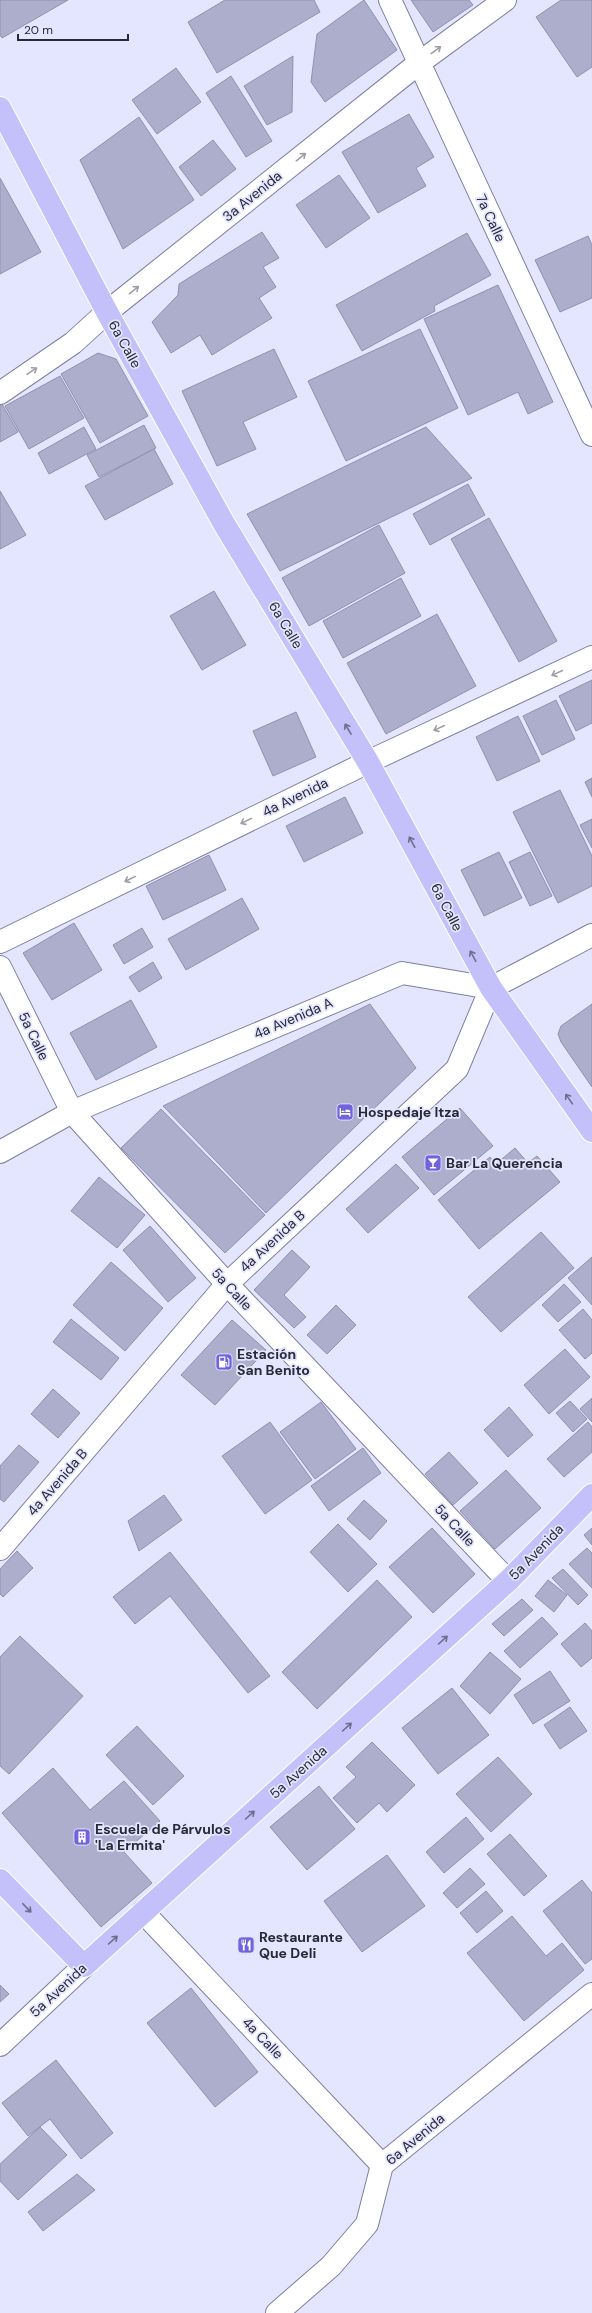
<svg xmlns="http://www.w3.org/2000/svg" width="592" height="2313" viewBox="0 0 592 2313" font-family="'DM Sans',sans-serif">
	<style>
		.building { fill: #adadcc; stroke: #9191af }
		.lines { fill: none; stroke-linecap: round; stroke-linejoin: round }
		.street-casing { stroke: #807f9d; stroke-width: 24 }
		.primary-casing { stroke: #fff; stroke-width: 24 }
		.street { stroke: #fff; stroke-width: 22 }
		.primary { stroke: #c4c0fa; stroke-width: 22 }
		.oneway { stroke: #9f9ea4 }
		.oneway2 { stroke: #6f6c8e }
		.labels { text-anchor: middle; dominant-baseline: central; stroke-width: 3.5; stroke-linejoin: round; paint-order: stroke }
		.street-label { font-size: 14px; fill: #292835; stroke: #e4e5ff }
		.poi-label { font-size: 14px; font-weight: bold; fill: #292835; stroke: #e4e5ff; text-anchor: start }
	</style>
	<rect width="100%" height="100%" fill="#e4e5ff"/>
	<g class="building">
		<polygon points="0,0 68,0 2,38 0,35"/>
		<polygon points="225,0 314,0 320,12 217,73 188,22"/>
		<polygon points="364,0 397,50 325,102 311,82 317,34"/>
		<polygon points="411,0 469,0 473,5 433,32"/>
		<polygon points="561,0 592,0 592,67 577,77 536,17"/>
		<polygon points="293,56 292,112 267,125 244,86"/>
		<polygon points="176,68 201,102 157,134 132,100"/>
		<polygon points="231,76 272,141 246,157 206,93"/>
		<polygon points="409,114 434,157 416,168 426,186 378,213 342,152"/>
		<polygon points="139,117 194,200 123,249 80,160"/>
		<polygon points="213,140 236,169 201,196 179,167"/>
		<polygon points="339,175 370,218 326,248 296,205"/>
		<polygon points="0,178 41,252 0,274"/>
		<polygon points="262,232 279,258 263,267 276,287 259,298 272,318 212,355 200,335 171,353 152,322 178,295 179,284"/>
		<polygon points="467,233 491,275 434,306 435,311 362,351 336,305"/>
		<polygon points="588,236 592,245 592,298 560,312 535,260"/>
		<polygon points="498,285 553,402 528,414 518,392 468,415 424,319"/>
		<polygon points="420,329 458,408 346,461 308,381"/>
		<polygon points="274,349 297,397 243,422 256,449 217,466 182,391"/>
		<polygon points="98,353 116,359 148,416 100,443 61,374"/>
		<polygon points="60,376 84,418 29,449 5,406"/>
		<polygon points="2,404 18,432 0,442 0,405"/>
		<polygon points="144,425 156,448 99,477 87,455"/>
		<polygon points="84,427 96,449 49,474 38,453"/>
		<polygon points="426,427 472,478 280,571 247,514"/>
		<polygon points="154,449 173,484 105,520 85,486"/>
		<polygon points="468,484 485,515 430,545 413,514"/>
		<polygon points="0,491 26,535 0,549"/>
		<polygon points="489,518 557,641 519,662 451,539"/>
		<polygon points="379,525 405,573 309,626 282,578"/>
		<polygon points="401,578 421,616 343,658 323,621"/>
		<polygon points="214,591 246,645 202,670 170,616"/>
		<polygon points="437,614 476,686 386,734 347,663"/>
		<polygon points="592,680 592,723 576,731 559,696"/>
		<polygon points="556,700 575,739 542,755 523,716"/>
		<polygon points="296,712 316,757 273,776 253,731"/>
		<polygon points="518,716 540,761 497,781 476,737"/>
		<polygon points="592,778 592,797 585,782"/>
		<polygon points="560,790 592,856 592,886 558,903 513,812"/>
		<polygon points="345,797 363,833 304,862 286,826"/>
		<polygon points="592,819 592,848 580,825"/>
		<polygon points="499,852 522,898 484,916 461,870"/>
		<polygon points="530,852 552,896 530,906 509,862"/>
		<polygon points="209,855 226,890 163,920 146,886"/>
		<polygon points="242,898 259,929 186,970 168,939"/>
		<polygon points="74,923 102,970 52,1000 23,953"/>
		<polygon points="142,928 153,947 124,964 113,945"/>
		<polygon points="153,962 162,978 139,992 129,977"/>
		<polygon points="131,1000 157,1047 96,1080 70,1033"/>
		<polygon points="370,1004 416,1068 266,1213 163,1106"/>
		<polygon points="592,1004 592,1087 561,1042 558,1034 561,1026"/>
		<polygon points="460,1108 493,1146 434,1195 402,1157"/>
		<polygon points="161,1109 265,1215 225,1253 121,1148"/>
		<polygon points="515,1148 528,1163 537,1156 560,1182 479,1249 438,1200 490,1157 496,1164"/>
		<polygon points="396,1164 419,1188 368,1233 346,1209"/>
		<polygon points="99,1177 145,1215 117,1248 71,1211"/>
		<polygon points="150,1226 196,1278 168,1302 123,1250"/>
		<polygon points="541,1232 574,1268 501,1332 468,1297"/>
		<polygon points="292,1250 310,1267 284,1295 306,1317 294,1328 254,1290"/>
		<polygon points="592,1257 592,1305 568,1278"/>
		<polygon points="111,1262 163,1308 125,1351 73,1305"/>
		<polygon points="564,1284 581,1302 558,1322 542,1305"/>
		<polygon points="336,1305 356,1325 327,1354 307,1335"/>
		<polygon points="583,1309 592,1320 592,1353 585,1359 559,1330"/>
		<polygon points="71,1319 119,1358 101,1380 53,1342"/>
		<polygon points="232,1320 266,1350 215,1405 181,1375"/>
		<polygon points="565,1349 590,1377 549,1414 524,1385"/>
		<polygon points="53,1389 80,1413 58,1438 31,1414"/>
		<polygon points="592,1398 592,1422 580,1409"/>
		<polygon points="570,1401 587,1419 573,1432 556,1413"/>
		<polygon points="321,1402 356,1449 315,1479 280,1432"/>
		<polygon points="509,1407 533,1435 508,1457 484,1430"/>
		<polygon points="270,1422 312,1480 265,1514 222,1456"/>
		<polygon points="588,1422 592,1427 592,1452 564,1477 547,1459"/>
		<polygon points="19,1445 39,1462 4,1502 0,1499 0,1466"/>
		<polygon points="363,1448 381,1473 329,1511 311,1486"/>
		<polygon points="449,1452 478,1483 453,1505 425,1474"/>
		<polygon points="506,1470 541,1508 495,1549 460,1511"/>
		<polygon points="164,1495 182,1520 139,1551 128,1521"/>
		<polygon points="364,1500 387,1521 370,1540 347,1519"/>
		<polygon points="338,1524 377,1564 348,1592 310,1552"/>
		<polygon points="432,1528 475,1574 433,1613 389,1567"/>
		<polygon points="592,1528 592,1545 584,1535"/>
		<polygon points="587,1548 592,1553 592,1588 569,1564"/>
		<polygon points="17,1551 33,1568 3,1597 0,1594 0,1569"/>
		<polygon points="170,1552 270,1676 248,1693 170,1596 135,1624 113,1597"/>
		<polygon points="563,1569 588,1595 578,1605 552,1578"/>
		<polygon points="377,1580 412,1617 317,1709 282,1672"/>
		<polygon points="548,1580 567,1595 554,1612 535,1596"/>
		<polygon points="522,1599 533,1610 504,1636 492,1624"/>
		<polygon points="542,1617 558,1634 520,1668 504,1651"/>
		<polygon points="585,1623 592,1631 592,1658 581,1667 561,1644"/>
		<polygon points="20,1636 83,1696 9,1774 0,1766 0,1657"/>
		<polygon points="490,1652 521,1679 490,1714 460,1686"/>
		<polygon points="550,1671 570,1701 533,1724 514,1695"/>
		<polygon points="452,1688 489,1735 438,1774 402,1728"/>
		<polygon points="570,1707 587,1731 560,1749 544,1725"/>
		<polygon points="137,1726 184,1776 153,1805 106,1755"/>
		<polygon points="372,1742 415,1785 387,1812 379,1803 357,1823 333,1798 356,1777 346,1767"/>
		<polygon points="498,1757 532,1794 491,1832 456,1794"/>
		<polygon points="53,1768 90,1810 124,1781 160,1821 124,1852 152,1883 101,1927 2,1813"/>
		<polygon points="319,1786 355,1829 307,1870 270,1827"/>
		<polygon points="466,1817 484,1839 444,1873 426,1852"/>
		<polygon points="510,1834 547,1876 524,1896 487,1854"/>
		<polygon points="387,1855 425,1906 362,1952 324,1901"/>
		<polygon points="470,1868 485,1884 457,1908 443,1893"/>
		<polygon points="582,1880 592,1893 592,1959 585,1964 543,1911"/>
		<polygon points="486,1891 503,1911 477,1933 460,1913"/>
		<polygon points="512,1916 546,1956 562,1943 584,1970 524,2021 467,1953"/>
		<polygon points="0,1985 9,1994 0,2002"/>
		<polygon points="191,1988 258,2072 215,2107 147,2023"/>
		<polygon points="56,2060 113,2133 81,2159 50,2119 28,2136 2,2103"/>
		<polygon points="40,2127 67,2155 18,2200 0,2181 0,2164"/>
		<polygon points="77,2174 95,2190 43,2231 28,2212"/>
	</g>
	<g class="lines">
		<g class="street-casing">
			<g id="street">
				<polyline points="390,0 592,435"/>
				<polyline points="0,393 73,343 107,312 419,63 505,0"/>
				<polyline points="0,942 368,762 592,657"/>
				<polyline points="0,967 72,1112 227,1284 508,1581"/>
				<polyline points="0,1152 72,1112 402,973 491,988 592,935"/>
				<polyline points="0,1549 227,1284 457,1069 491,988"/>
				<polyline points="143,1912 382,2165"/>
				<polyline points="0,2045 84,1966"/>
				<polyline points="277,2313 331,2266 367,2224 382,2165 592,1994"/>
			</g>
		</g>
		<g class="primary-casing">
			<g id="primary">
				<polyline points="0,108 107,312 223,522 368,762 491,988 592,1131"/>
				<polyline points="0,1880 84,1966 508,1581 592,1495"/>
			</g>
		</g>
		<use href="#street" class="street"/>
		<use href="#primary" class="primary"/>
	</g>
	<defs><path id="oneway-shaft" d="M-6 0H5M1.5-3L5.5 0L1.5 3" fill="none" stroke-width="1.6" stroke-linecap="round" stroke-linejoin="round"/></defs>
	<g class="oneway">
		<use href="#oneway-shaft" transform="translate(436 50) rotate(-36)"/>
		<use href="#oneway-shaft" transform="translate(301 157) rotate(-39)"/>
		<use href="#oneway-shaft" transform="translate(134 290) rotate(-39)"/>
		<use href="#oneway-shaft" transform="translate(32 371) rotate(-34)"/>
		<use href="#oneway-shaft" transform="translate(557 673) rotate(155)"/>
		<use href="#oneway-shaft" transform="translate(439 728) rotate(155)"/>
		<use href="#oneway-shaft" transform="translate(246 821) rotate(154)"/>
		<use href="#oneway-shaft" transform="translate(130 879) rotate(154)"/>
	</g>
	<g class="oneway2">
		<use href="#oneway-shaft" transform="translate(348 729) rotate(-121)"/>
		<use href="#oneway-shaft" transform="translate(412 842) rotate(-118)"/>
		<use href="#oneway-shaft" transform="translate(473 956) rotate(-118)"/>
		<use href="#oneway-shaft" transform="translate(569 1099) rotate(-125)"/>
		<use href="#oneway-shaft" transform="translate(443 1640) rotate(-42)"/>
		<use href="#oneway-shaft" transform="translate(347 1727) rotate(-42)"/>
		<use href="#oneway-shaft" transform="translate(250 1815) rotate(-42)"/>
		<use href="#oneway-shaft" transform="translate(27 1908) rotate(46)"/>
		<use href="#oneway-shaft" transform="translate(113 1940) rotate(-42)"/>
	</g>
	<defs>
		<g id="hotel-square" transform="scale(0.9)"><rect x="-9" y="-9" width="18" height="18" rx="4" fill="#7362dd" stroke="#e4e5ff"/><path d="M-6-4.5h1.5V1H6V5H4.5V3h-9V5H-6ZM-4 0a1.8 1.8 0 1 1 3.6 0ZM.5 0V-2.5h3Q6-2.5 6 0Z" fill="#fff"/></g>
		<g id="bar-square" transform="scale(0.9)"><rect x="-9" y="-9" width="18" height="18" rx="4" fill="#7362dd" stroke="#e4e5ff"/><path d="M-6-5H6L.8 .8V4.5H3.5V6h-7V4.5H-.8V.8Z" fill="#fff"/></g>
		<g id="fuel-square" transform="scale(0.9)"><rect x="-9" y="-9" width="18" height="18" rx="4" fill="#7362dd" stroke="#e4e5ff"/><path d="M-5.5-6h7V0h2V4h1.3V-2.5L3-4.5l.8-.8L6-3V5H2.5V1h-1V6h-7ZM-4.2-4.7v3.2H.2V-4.7Z" fill="#fff"/></g>
		<g id="building-square" transform="scale(0.9)"><rect x="-9" y="-9" width="18" height="18" rx="4" fill="#7362dd" stroke="#e4e5ff"/><path d="M-4-6H4V6H1V3H-1V6H-4ZM-2.5-4.3h1.7v1.8h-1.7ZM.8-4.3h1.7v1.8H.8ZM-2.5-1h1.7V.8h-1.7ZM.8-1h1.7V.8H.8Z" fill="#fff"/></g>
		<g id="restaurant-square" transform="scale(0.9)"><rect x="-9" y="-9" width="18" height="18" rx="4" fill="#7362dd" stroke="#e4e5ff"/><path d="M-5-6h1v4h1v-4h1v4h1v-4h1v5L-1.5 .5V6h-2V.5L-5-1ZM5-6V6H3V1.5H1.5Q1.5-4 5-6Z" fill="#fff"/></g>
	</defs>
	<g fill-rule="evenodd">
		<use href="#hotel-square" x="345" y="1112"/>
		<use href="#bar-square" x="433" y="1163"/>
		<use href="#fuel-square" x="224" y="1362"/>
		<use href="#building-square" x="82" y="1837"/>
		<use href="#restaurant-square" x="246" y="1945"/>
	</g>
	<g class="labels">
		<g class="street-label">
			<text transform="translate(252 196) rotate(-39)">3a Avenida</text>
			<text transform="translate(491 218) rotate(65)">7a Calle</text>
			<text transform="translate(125 344) rotate(61)">6a Calle</text>
			<text transform="translate(286 625) rotate(59)">6a Calle</text>
			<text transform="translate(295 797) rotate(-26)">4a Avenida</text>
			<text transform="translate(447 907) rotate(62)">6a Calle</text>
			<text transform="translate(293 1018) rotate(-23)">4a Avenida A</text>
			<text transform="translate(34 1036) rotate(64)">5a Calle</text>
			<text transform="translate(272 1241) rotate(-43)">4a Avenida B</text>
			<text transform="translate(232 1289) rotate(47)">5a Calle</text>
			<text transform="translate(57 1482) rotate(-49)">4a Avenida B</text>
			<text transform="translate(455 1525) rotate(47)">5a Calle</text>
			<text transform="translate(536 1552) rotate(-46)">5a Avenida</text>
			<text transform="translate(298 1772) rotate(-42)">5a Avenida</text>
			<text transform="translate(58 1990) rotate(-43)">5a Avenida</text>
			<text transform="translate(263 2038) rotate(46)">4a Calle</text>
			<text transform="translate(415 2139) rotate(-40)">6a Avenida</text>
		</g>
		<g class="poi-label">
			<text x="358" y="1112">Hospedaje Itza</text>
			<text x="446" y="1163">Bar La Querencia</text>
			<text x="237" y="1354">Estación<tspan x="237" dy="16">San Benito</tspan></text>
			<text x="95" y="1829">Escuela de Párvulos<tspan x="95" dy="16">'La Ermita'</tspan></text>
			<text x="259" y="1937">Restaurante<tspan x="259" dy="16">Que Deli</tspan></text>
		</g>
	</g>
	<path d="M18 34v6h110v-6" fill="none" stroke="#292835" stroke-width="2"/>
	<text x="24" y="34" font-size="12" fill="#292835" stroke="#e4e5ff" stroke-width="3" paint-order="stroke">20 m</text>
</svg>
